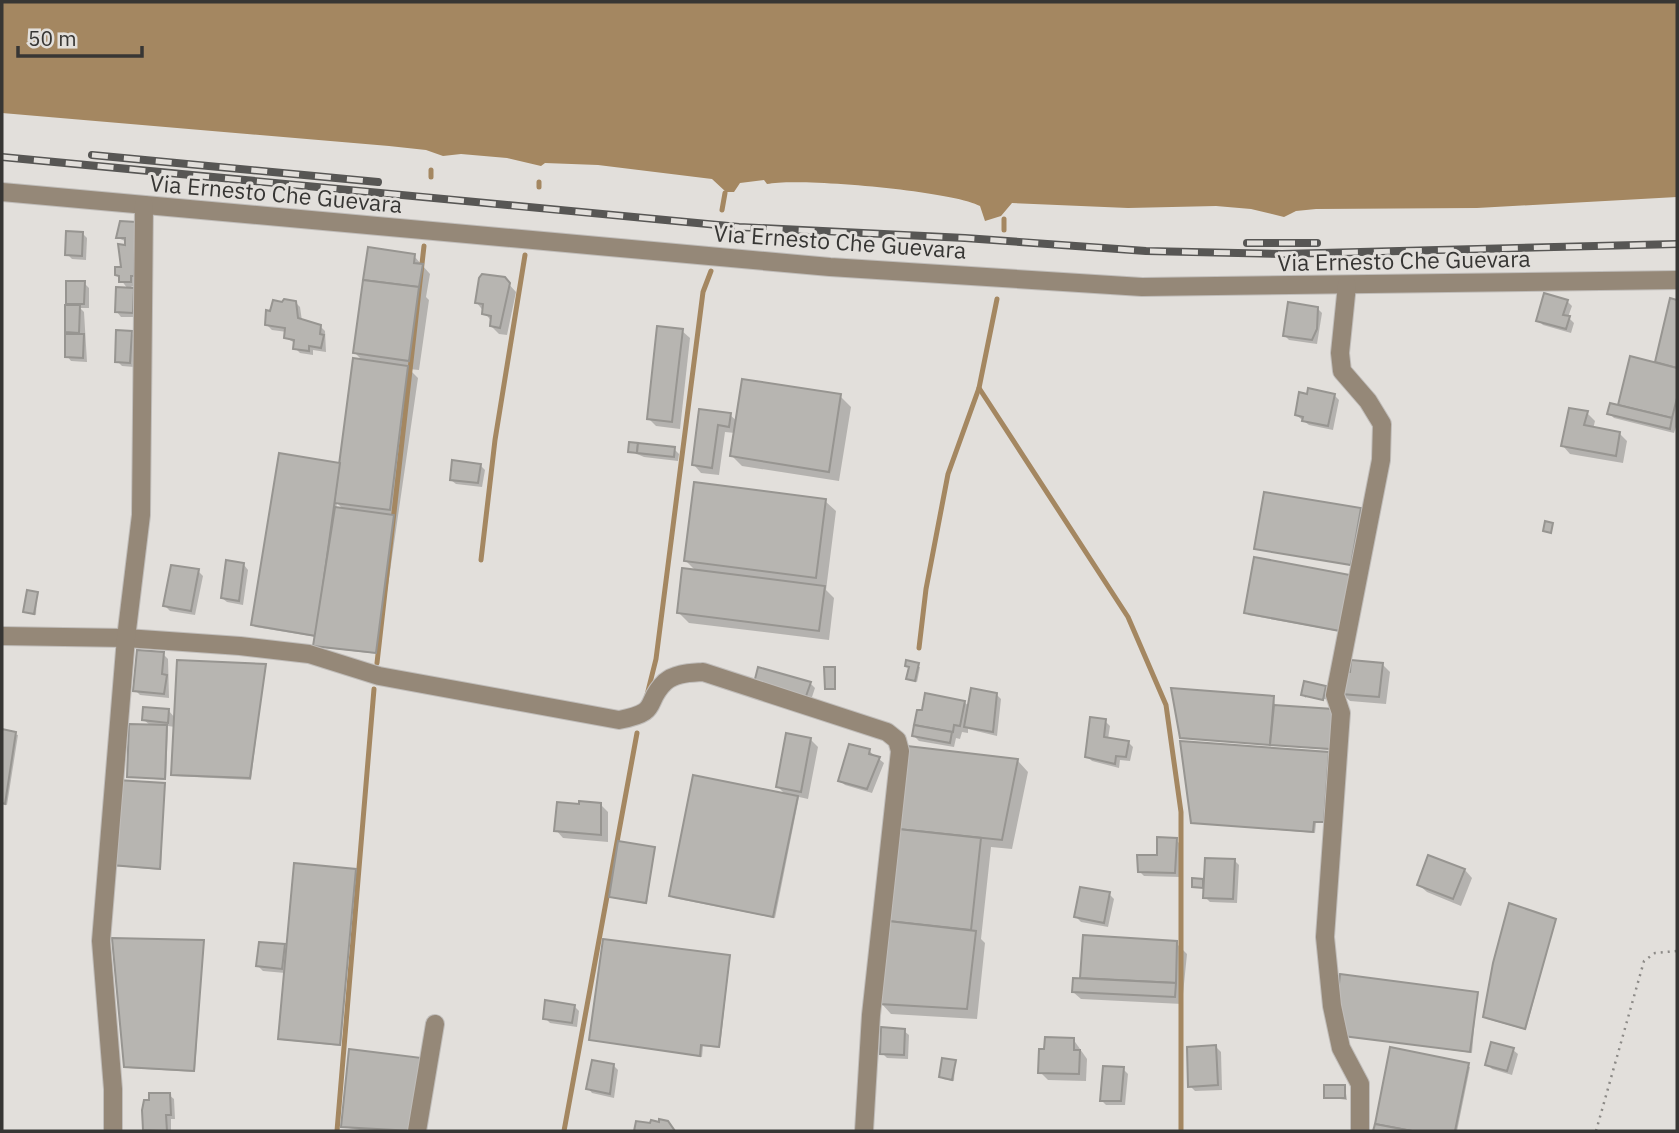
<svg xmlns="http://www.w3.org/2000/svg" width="1679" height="1133" viewBox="0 0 1679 1133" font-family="'IBM Plex Sans',sans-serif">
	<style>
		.water { fill: #a48761 }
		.shadow { fill: #0003; fill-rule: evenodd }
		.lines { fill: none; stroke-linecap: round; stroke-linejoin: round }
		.stream { stroke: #a48761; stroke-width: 5 }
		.building { fill: #b7b5b1; stroke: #979591; stroke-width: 2 }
		.minor-casing { stroke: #c0bdba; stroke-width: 20 }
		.path { stroke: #8c8a87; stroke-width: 2.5; stroke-dasharray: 2 5; stroke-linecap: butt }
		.minor { stroke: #958878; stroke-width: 18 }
		.rail-casing { stroke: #575654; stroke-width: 8 }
		.rail { stroke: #e2dfdb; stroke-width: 5; stroke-dasharray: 16; stroke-linecap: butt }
		.labels { text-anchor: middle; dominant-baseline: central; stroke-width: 6; stroke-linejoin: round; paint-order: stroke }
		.street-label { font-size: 23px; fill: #373634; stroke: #e2dfdb }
	</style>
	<rect width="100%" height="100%" fill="#e2dfdb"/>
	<path class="water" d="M 2,2 L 1677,2 L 1677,197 L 1477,208 L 1316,209 L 1296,211 L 1284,217 L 1251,209 L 1216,206 L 1128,208 L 1012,203 L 1001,216 L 985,221 L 980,206 C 954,191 798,177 767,184 L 764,180 L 740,183 L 734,192 L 726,192 L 712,179 L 598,165 L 545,163 L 541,166 L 507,158 L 461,154 L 443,156 L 426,150 L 389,146 L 2,113 Z"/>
	<g class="shadow">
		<polygon points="136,223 135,287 131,286 139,294 138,317 121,317 117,312 128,289 117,275 123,269 127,242 118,238"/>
		<polygon points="82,233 87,238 86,260 72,259 67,254"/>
		<path d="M 414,256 L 430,274 L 426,297 L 429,300 L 419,370 L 409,369 L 418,378 L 378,654 L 317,647 L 317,637 L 255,627 L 253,625 L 341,465 L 364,362 L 355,353 ZM 337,503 L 344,510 L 336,509 Z"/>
		<polygon points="504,279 516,292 507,335 499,334 491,326 492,322 477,303"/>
		<polygon points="84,283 89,288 89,308 80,308 84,312 87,362 71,361 67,356 67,307 72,307 67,303"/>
		<polygon points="1567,301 1572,306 1568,317 1574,323 1571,333 1543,325 1538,320"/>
		<polygon points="1671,301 1677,302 1677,424 1674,433 1614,418 1609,413 1624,408 1656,364"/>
		<polygon points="296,303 300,307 302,321 320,326 325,331 326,352 313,350 313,355 300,353 295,348 295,343 286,338 287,332 272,330 267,325"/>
		<polygon points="1317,308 1322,313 1317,344 1289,340 1284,335"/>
		<polygon points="682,331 690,338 680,429 656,426 648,418"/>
		<polygon points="131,333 136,338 134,367 122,366 117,361"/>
		<polygon points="1334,395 1339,400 1333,430 1309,425 1296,415 1308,396"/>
		<polygon points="840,396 851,407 839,481 742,466 732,456 735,433 725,432 719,475 701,473 694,465 700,411 730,415 737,421"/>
		<polygon points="1587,413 1595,421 1593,429 1620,434 1627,441 1623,463 1570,454 1563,446"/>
		<polygon points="674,449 679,454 678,461 644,457 630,451"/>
		<polygon points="480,465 485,470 482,487 456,484 451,480"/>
		<polygon points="825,501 836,511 826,590 834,598 829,640 689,623 678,612 697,572 686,561"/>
		<polygon points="1360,510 1353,566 1256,548"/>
		<polygon points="1255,559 1342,632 1248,615"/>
		<polygon points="244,565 248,570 243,605 227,602 222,598"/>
		<polygon points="198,571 203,576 195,615 170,611 165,606"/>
		<polygon points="37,594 36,615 27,613 25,611"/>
		<polygon points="163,654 168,659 169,698 140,695 135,690"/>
		<polygon points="1382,664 1390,672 1386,704 1350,701 1342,694"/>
		<polygon points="907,665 920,667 917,682 908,679 911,668"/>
		<polygon points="265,666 251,780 175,776 175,727 168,726 166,780 129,777 151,726 144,720 169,711 175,718"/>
		<polygon points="835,669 836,690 828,690 826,688"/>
		<polygon points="756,683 810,683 815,688 810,703"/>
		<polygon points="1325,687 1330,692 1329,700 1306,695 1306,698 1303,695"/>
		<polygon points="996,694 1001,699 997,736 968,729 968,733 962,732 960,739 956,738 954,747 919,741 914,736 920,728 916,724 964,702 970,707"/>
		<polygon points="1274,698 1275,707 1332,711 1331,750 1181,737"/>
		<polygon points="1105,721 1110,726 1108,739 1128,742 1133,747 1130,761 1120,760 1119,768 1092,761 1087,756"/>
		<polygon points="2,731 18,735 7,805 2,804"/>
		<polygon points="810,739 818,747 808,799 799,797 775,918 673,898 671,896 786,795 778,787"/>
		<polygon points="909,748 1018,761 1028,772 1012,849 991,847 981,939 985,943 977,1019 891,1014 881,1003"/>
		<polygon points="869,751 884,763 872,793 845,785 840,781"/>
		<polygon points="1329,754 1325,823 1316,823 1315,833 1193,823"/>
		<polygon points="164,785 161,870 115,866"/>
		<polygon points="600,804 608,812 608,842 563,838 556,830"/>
		<polygon points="1176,840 1181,845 1180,877 1144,876 1139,871"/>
		<polygon points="654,848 647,904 613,898 611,896"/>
		<polygon points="1429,857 1465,870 1472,878 1461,906 1427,892 1419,885"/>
		<polygon points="1235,861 1239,865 1237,903 1210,902 1205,897 1206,889 1194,886 1202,881 1206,884"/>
		<polygon points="355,870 341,1046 282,1040 285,973 263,971 258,966 284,946 288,950"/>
		<polygon points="1109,894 1114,899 1108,927 1081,922 1076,917"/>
		<polygon points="1555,920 1526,1030 1487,1019 1485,1017"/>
		<polygon points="203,942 195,1072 128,1068 126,1066"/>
		<polygon points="1176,943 1187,954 1182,1004 1081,999 1073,992 1085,980 1082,977"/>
		<polygon points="730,956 720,1048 703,1046 702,1057 590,1039"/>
		<polygon points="1477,993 1472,1053 1345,1035"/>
		<polygon points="574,1006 579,1011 577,1027 550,1023 545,1018"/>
		<polygon points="904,1031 909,1035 908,1059 887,1058 882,1053"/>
		<polygon points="1073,1039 1087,1059 1086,1081 1048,1080 1040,1072"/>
		<polygon points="1216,1047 1221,1052 1222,1090 1195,1091 1190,1086"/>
		<polygon points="1391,1049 1470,1067 1457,1131 1375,1131"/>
		<polygon points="1513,1050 1518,1054 1512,1075 1492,1069 1487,1064"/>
		<polygon points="350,1051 414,1131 365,1131 343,1127"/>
		<polygon points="955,1062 954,1081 943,1079 941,1077"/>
		<polygon points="613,1065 618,1070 614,1098 592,1093 588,1088"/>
		<polygon points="1123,1069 1128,1074 1125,1105 1106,1105 1101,1100"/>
		<polygon points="1345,1087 1347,1100 1326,1097"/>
		<polygon points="169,1095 174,1099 175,1119 171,1119 171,1131 147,1131 144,1129"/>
	</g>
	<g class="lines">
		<g class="stream">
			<polyline points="431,177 431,170"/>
			<polyline points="539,187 539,182"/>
			<polyline points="722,210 725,193"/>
			<polyline points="1004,230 1004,219"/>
			<polyline points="979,388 1128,617 1166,705 1181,812 1181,1131"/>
			<polyline points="481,560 495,440 525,255"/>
			<polyline points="919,648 926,589 948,474 979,388 997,299"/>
			<polyline points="377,663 424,246"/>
			<polyline points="647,695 656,659 703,292 711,271"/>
			<polyline points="337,1131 374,689"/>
			<polyline points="564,1131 637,733"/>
		</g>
	</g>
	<g class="building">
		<polygon points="120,221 136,222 134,276 131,276 131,282 119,282 119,276 115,275 115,267 121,267 118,244 125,245 125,238 116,238"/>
		<polygon points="66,231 83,232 82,256 65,255"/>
		<polygon points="368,247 415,254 414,263 423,264 419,287 363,280"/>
		<polygon points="482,274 505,277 510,283 500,328 490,326 491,316 482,314 483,304 475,303 479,278"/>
		<polygon points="363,280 419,287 409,361 353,353"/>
		<polygon points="66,281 85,281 84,304 66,304"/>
		<polygon points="116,287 134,288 133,313 115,312"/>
		<polygon points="1544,293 1568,300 1563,315 1570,316 1566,329 1536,321"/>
		<polygon points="1670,298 1677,300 1677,368 1655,362"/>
		<polygon points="284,299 296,301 298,318 321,325 320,334 324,335 321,348 309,346 309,351 293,349 294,340 284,338 285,328 265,325 266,310 270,311 273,300 282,302"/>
		<polygon points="1288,302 1318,307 1317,329 1312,340 1283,336"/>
		<polygon points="65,305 80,305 79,333 65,332"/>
		<polygon points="657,326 683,329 672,422 647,419"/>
		<polygon points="116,330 132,331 130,363 115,362"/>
		<polygon points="65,334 84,334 83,358 65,357"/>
		<polygon points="1630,356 1677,368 1677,398 1672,418 1618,405"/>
		<polygon points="353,358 408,366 390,510 334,503"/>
		<polygon points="742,379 841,394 829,472 730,456"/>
		<polygon points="1308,388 1335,394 1328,426 1302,421 1303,417 1295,415 1299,392 1307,394"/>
		<polygon points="1610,403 1672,418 1670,429 1607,414"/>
		<polygon points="1569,408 1588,411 1584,425 1620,432 1616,456 1561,446"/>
		<polygon points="699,409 731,413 729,427 718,425 712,468 692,465"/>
		<polygon points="629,442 638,443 637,453 628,452"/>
		<polygon points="638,443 675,447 674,457 637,453"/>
		<polygon points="279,453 340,463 316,636 251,625"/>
		<polygon points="452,460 481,464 478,483 450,480"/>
		<polygon points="694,482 826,499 816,578 684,561"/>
		<polygon points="1264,492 1361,508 1351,565 1254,549"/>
		<polygon points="335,507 394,515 376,653 313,646"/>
		<polygon points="1545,521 1553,523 1551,533 1543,531"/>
		<polygon points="1254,557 1350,575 1340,631 1244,613"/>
		<polygon points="226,560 244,563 239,601 221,598"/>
		<polygon points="171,565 199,569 191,611 163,606"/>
		<polygon points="682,568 825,586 819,631 677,613"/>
		<polygon points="27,590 38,592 34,614 23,612"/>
		<polygon points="137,650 164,652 162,674 167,675 164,694 133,691"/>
		<polygon points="177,660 266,664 250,778 171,775"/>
		<polygon points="906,660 919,663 915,681 906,679 909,667 905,666"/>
		<polygon points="1351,660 1383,663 1379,697 1341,694 1342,671 1350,672"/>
		<polygon points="758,667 811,682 805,699 754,683"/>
		<polygon points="824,667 835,667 835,689 825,689"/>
		<polygon points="1304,681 1326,686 1323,700 1301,695"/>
		<polygon points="971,688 997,693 993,732 964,727"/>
		<polygon points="1171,688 1274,696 1270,745 1180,738"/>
		<polygon points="925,693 965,701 960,726 954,725 953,732 914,725 917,710 922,710"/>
		<polygon points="1274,705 1333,709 1330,749 1270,745"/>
		<polygon points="143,707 169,709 168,723 142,720"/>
		<polygon points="1090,717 1106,719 1104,737 1129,741 1126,757 1116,756 1115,764 1085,757"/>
		<polygon points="129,724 167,725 165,779 127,777"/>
		<polygon points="914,725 952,732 950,743 912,736"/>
		<polygon points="2,729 16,732 5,804 2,803"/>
		<polygon points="786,733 811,738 801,792 776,787"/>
		<polygon points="1180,741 1329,752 1324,822 1314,822 1313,832 1191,823"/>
		<polygon points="849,744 870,749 869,754 880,757 867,789 838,781"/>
		<polygon points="907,746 1018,759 1002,840 898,829"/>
		<polygon points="693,775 798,796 773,917 669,896"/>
		<polygon points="117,780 165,783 160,869 111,865"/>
		<polygon points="579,801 601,803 601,835 554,831 557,802 579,804"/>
		<polygon points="898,829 981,838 971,930 888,921"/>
		<polygon points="1157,837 1177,838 1175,873 1138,872 1137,855 1157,855"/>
		<polygon points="618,841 655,847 646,903 609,897"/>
		<polygon points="1428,855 1465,869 1453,899 1417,885"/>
		<polygon points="1205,858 1235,859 1233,899 1203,898"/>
		<polygon points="294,863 356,869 340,1045 278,1039"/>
		<polygon points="1192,878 1203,879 1203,888 1192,887"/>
		<polygon points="1080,887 1110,892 1104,923 1074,917"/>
		<polygon points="1509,903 1556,919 1525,1029 1483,1017 1493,963"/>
		<polygon points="888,921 976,931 967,1009 879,1004"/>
		<polygon points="1083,935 1177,941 1176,983 1080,978"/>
		<polygon points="112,938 204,940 194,1071 124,1067"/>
		<polygon points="603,939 730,955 719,1047 701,1045 700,1056 589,1040"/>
		<polygon points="259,942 285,944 282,969 256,966"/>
		<polygon points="1340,974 1478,992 1470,1052 1343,1036 1337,1004"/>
		<polygon points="1073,978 1176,983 1175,997 1072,992"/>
		<polygon points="545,1000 575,1005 572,1023 543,1019"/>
		<polygon points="881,1027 905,1029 904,1055 880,1054"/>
		<polygon points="1045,1037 1074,1038 1074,1050 1080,1050 1079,1074 1038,1073 1039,1049 1044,1049"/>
		<polygon points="1491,1042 1514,1048 1507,1071 1485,1065"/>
		<polygon points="1216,1045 1218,1085 1188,1087 1187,1047"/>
		<polygon points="1390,1047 1469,1063 1455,1131 1412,1131 1375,1124"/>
		<polygon points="349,1049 422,1058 413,1131 341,1127"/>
		<polygon points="942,1058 956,1060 952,1080 939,1077"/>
		<polygon points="592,1060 614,1064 610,1094 586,1089"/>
		<polygon points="1103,1066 1124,1067 1121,1101 1100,1101"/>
		<rect x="1324" y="1085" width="21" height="13"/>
		<polygon points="149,1093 170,1093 171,1115 166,1115 167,1131 143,1130 142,1110 144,1100 149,1100"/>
		<polygon points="659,1119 668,1121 675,1131 634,1131 636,1121 650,1123 651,1120 659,1122"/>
		<polygon points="1375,1124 1412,1131 1373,1131"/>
	</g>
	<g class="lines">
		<g class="minor-casing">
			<g id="minor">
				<polyline points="2,192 830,267 1142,287 1677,280"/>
				<polyline points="1347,285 1340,353 1342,371 1368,401 1382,424 1381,460 1335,695 1341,713 1325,937 1332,1006 1341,1048 1360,1084 1360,1131"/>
				<path d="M 2,636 L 126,638 L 240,646 L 309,654 L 379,676 L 619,720 C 662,712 643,703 665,682 C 675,673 690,673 703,672 L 887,732 L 897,740 L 900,751 L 871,1015 L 864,1131"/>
				<polyline points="113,1131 113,1089 101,941 126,638 141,515 144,205"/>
				<polyline points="417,1131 435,1024"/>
			</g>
		</g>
		<polyline class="path" points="1596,1131 1644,961 1655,953 1677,951"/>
		<use href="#minor" class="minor"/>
		<g class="rail-casing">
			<g id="rail">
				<polyline points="92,155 378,182"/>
				<polyline points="2,157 739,227 965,238 1146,251 1282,254 1677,244"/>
				<polyline points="1247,243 1317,243"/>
			</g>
		</g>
		<use href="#rail" class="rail"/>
	</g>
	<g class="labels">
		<g class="street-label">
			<text transform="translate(276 193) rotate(5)">Via Ernesto Che Guevara</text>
			<text transform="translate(840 241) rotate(4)">Via Ernesto Che Guevara</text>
			<text transform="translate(1404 260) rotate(-1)">Via Ernesto Che Guevara</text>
		</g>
	</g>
	<rect width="1679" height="1133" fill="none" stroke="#373634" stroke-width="7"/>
	<path d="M18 46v10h124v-10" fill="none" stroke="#373634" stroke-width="3.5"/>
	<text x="28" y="46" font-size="21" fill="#373634" stroke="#e2dfdb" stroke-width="5" paint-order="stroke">50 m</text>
</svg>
